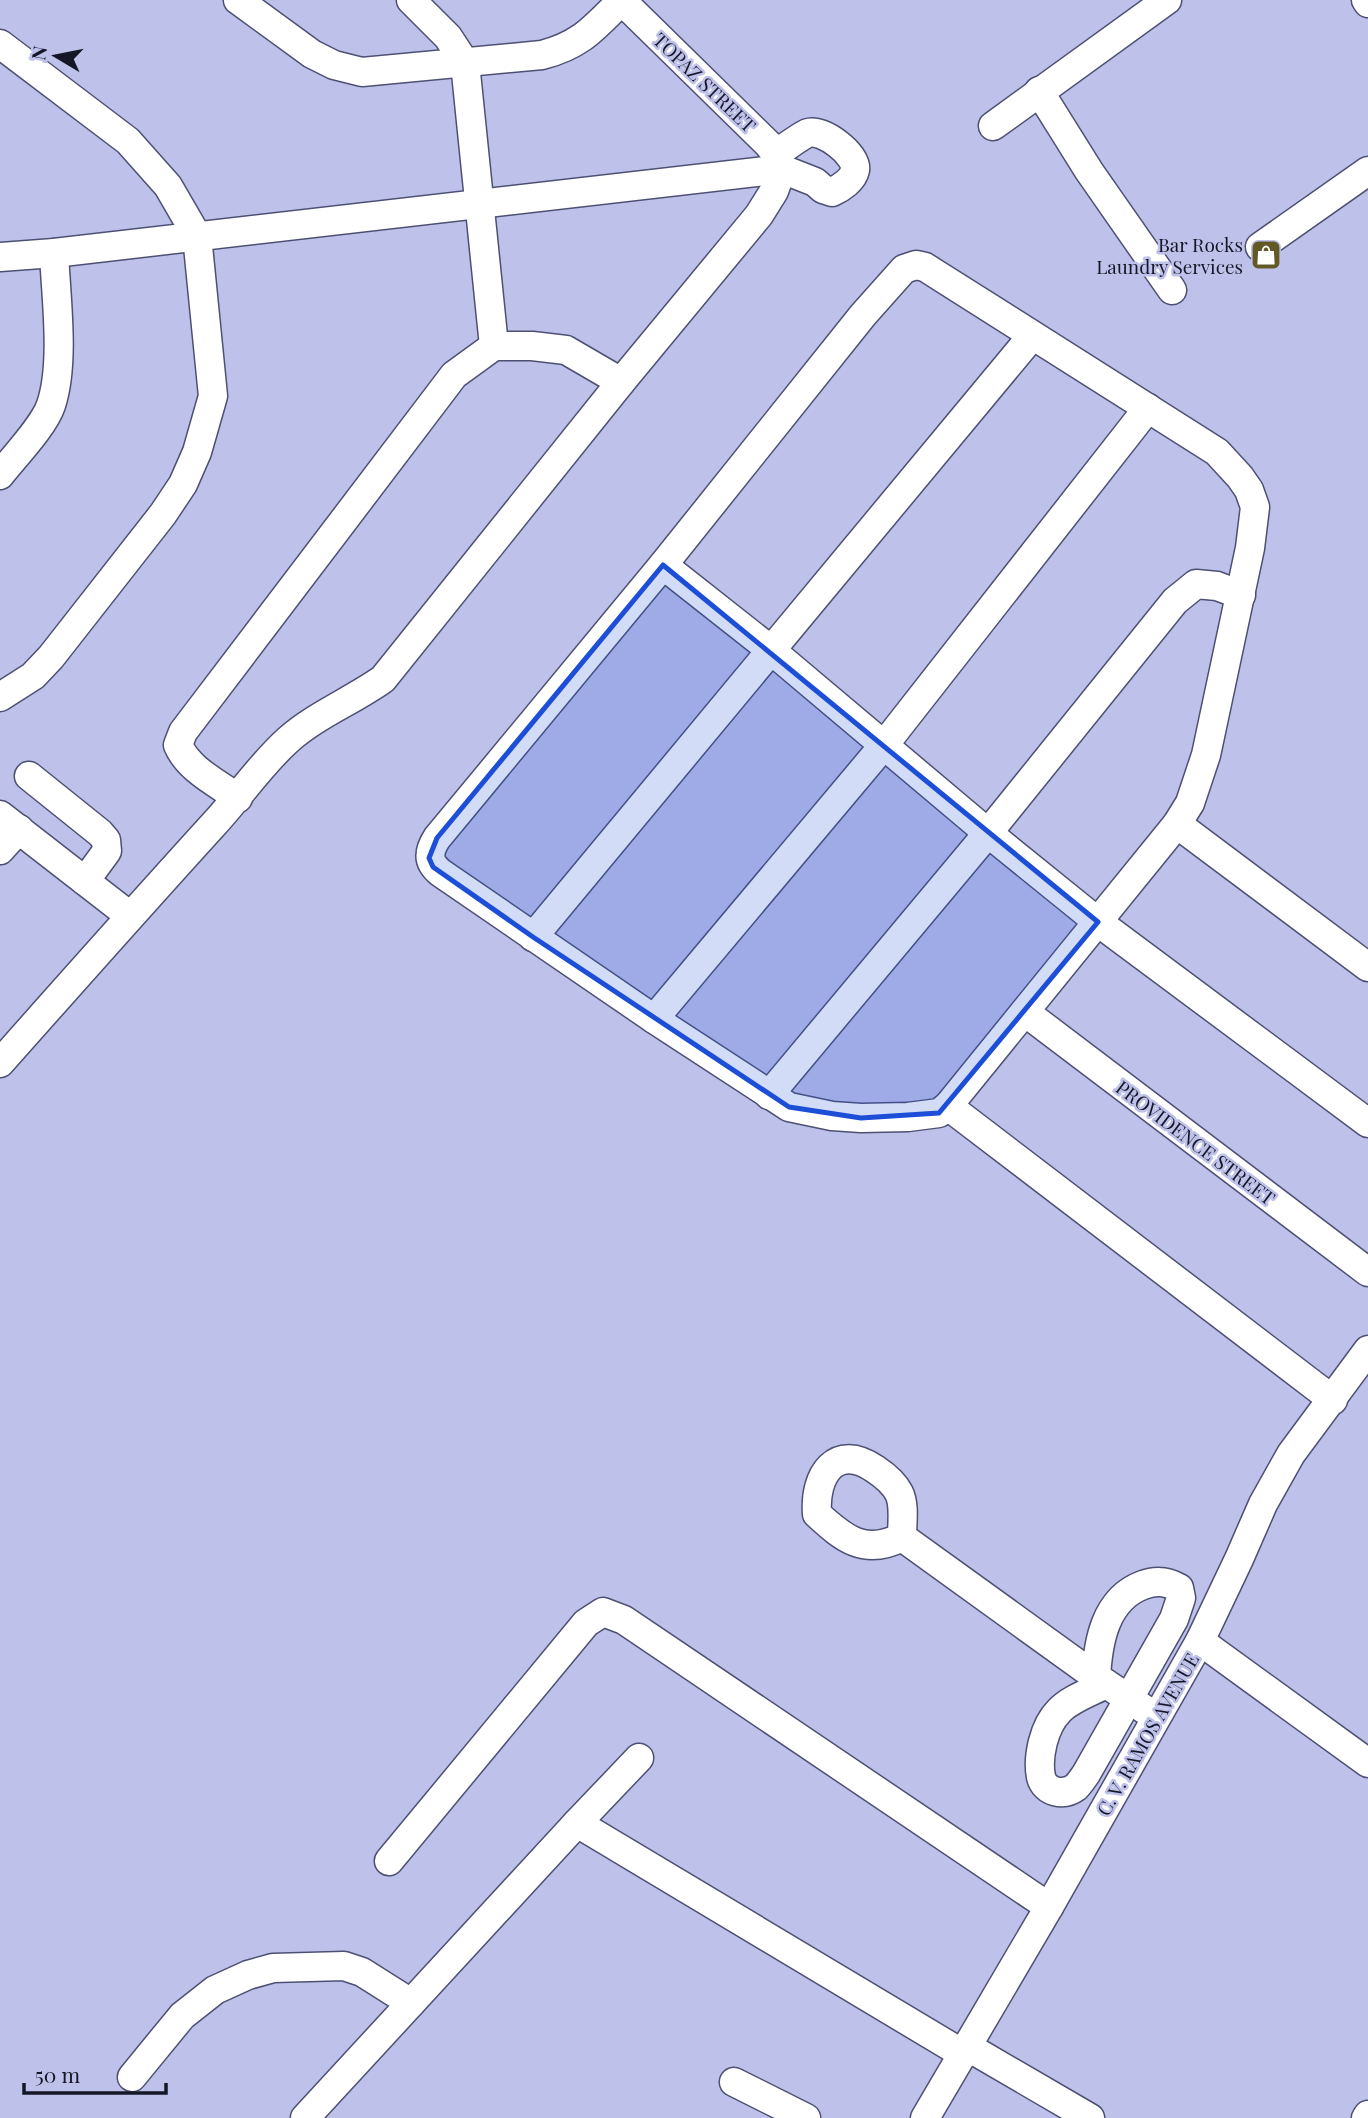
<svg xmlns="http://www.w3.org/2000/svg" width="1368" height="2118" viewBox="0 0 1368 2118" font-family="'Playfair Display',serif">
	<style>
		.lines { fill: none; stroke-linecap: round; stroke-linejoin: round }
		.minor-casing { stroke: #4d5073; stroke-width: 31 }
		.minor { stroke: #fff; stroke-width: 28 }
		.marked { fill: #1d4ed8; fill-opacity: 0.2; stroke: #1d4ed8; stroke-width: 5; stroke-linejoin: round }
		.labels { text-anchor: middle; dominant-baseline: central; stroke-width: 5; stroke-linejoin: round; paint-order: stroke }
		.street-label { font-size: 19px; fill: #161726; stroke: #bec2ea }
		.poi-label { font-size: 19px; fill: #161726; stroke: #bec2ea; text-anchor: end }
	</style>
	<rect width="100%" height="100%" fill="#bec2ea"/>
	<g class="lines">
		<g class="minor-casing">
			<g id="minor">
				<path d="M 238,0 L 312,54 L 334,65 L 362,72 L 542,55 C 581,45 594,28 622,0"/>
				<polyline points="411,0 448,37 465,63 494,346"/>
				<polyline points="621,0 768,144 776,154 782,169"/>
				<polyline points="1366,0 1368,3"/>
				<polyline points="0,44 128,141 168,186 197,236 213,396 197,452 183,484 163,514 51,657 33,676 0,697"/>
				<polyline points="1039,91 1089,171 1172,290"/>
				<polyline points="993,126 1167,0"/>
				<polyline points="1260,247 1368,171"/>
				<path d="M 0,257 L 54,253 L 782,169 L 815,182 L 823,189 L 832,192 C 841,188 853,180 855,170 C 858,155 822,128 808,133 C 802,135 783,149 776,154"/>
				<path d="M 916,265 L 925,267 L 936,274 L 1217,452 L 1240,477 L 1249,490 L 1255,507 L 1250,548 L 1206,755 L 1190,803 L 1177,824 L 948,1106 L 939,1113 L 908,1117 L 861,1118 L 832,1116 L 789,1107 L 654,1019 L 441,873 C 427,862 428,852 437,838 L 663,565 L 863,315 L 904,269 Z"/>
				<path d="M 0,475 C 14,457 44,426 51,405 C 65,363 56,298 54,253"/>
				<polyline points="663,565 772,651 988,833 1098,922 1368,1123"/>
				<polyline points="29,776 100,833 106,840 107,851 85,881"/>
				<path d="M 238,798 C 217,783 188,769 178,745 L 183,732 L 454,375 L 494,346 L 532,346 L 566,350 L 621,382"/>
				<polyline points="0,815 130,916"/>
				<polyline points="1177,824 1368,967"/>
				<polyline points="0,850 19,829"/>
				<polyline points="533,937 1032,336"/>
				<polyline points="1025,1012 1368,1272"/>
				<polyline points="654,1019 884,745 1148,408"/>
				<path d="M 0,1063 C 71,983 142,903 214,824 C 239,797 261,764 288,740 C 316,715 352,701 383,679 L 621,382 L 759,215 L 774,191 L 782,169"/>
				<polyline points="769,1095 988,833 1175,601 1196,584 1217,586 1241,595"/>
				<polyline points="948,1106 1333,1400"/>
				<path d="M 902,1537 C 865,1556 844,1539 817,1514 C 814,1475 836,1442 875,1469 C 884,1475 894,1483 899,1493 C 905,1505 902,1523 902,1537 L 1096,1677 L 1156,1717"/>
				<polyline points="1200,1641 1368,1763"/>
				<path d="M 1096,1677 C 1098,1642 1105,1599 1143,1585 C 1156,1580 1167,1581 1179,1588 L 1181,1598 L 1174,1619 L 1086,1774 C 1083,1778 1080,1783 1076,1787 C 1064,1796 1045,1793 1041,1777 C 1037,1757 1044,1726 1059,1711 C 1070,1699 1091,1692 1106,1684"/>
				<polyline points="577,1823 639,1758"/>
				<polyline points="389,1861 586,1623 603,1612 624,1620 1049,1907"/>
				<polyline points="968,2047 1090,2118"/>
				<polyline points="132,2077 182,2016 215,1990 248,1975 273,1968 344,1966 362,1972 411,2003"/>
				<polyline points="734,2082 806,2118"/>
				<polyline points="305,2118 577,1823 963,2054"/>
				<polyline points="925,2118 1049,1907 1200,1641 1239,1559 1263,1504 1291,1454 1368,1350"/>
				<polyline points="1366,2118 1368,2115"/>
			</g>
		</g>
		<use href="#minor" class="minor"/>
	</g>
	<path class="marked" d="M 663,565 L 1098,922 L 939,1113 L 861,1118 L 789,1107 L 533,937 L 433,867 L 429,858 L 437,838 Z"/>
	<defs>
		<g id="shop-square" transform="scale(1.575)"><rect x="-9" y="-9" width="18" height="18" rx="4" fill="#625a26" stroke="#bec2ea"/><path d="M-5-2.5h2.3a2.7 3.5 0 0 1 5.4 0H5L5.5 6h-11ZM-1.5-2.5h3a1.5 2.3 0 0 0-3 0Z" fill="#fff"/></g>
	</defs>
	<g fill-rule="evenodd">
		<use href="#shop-square" x="1266" y="255"/>
	</g>
	<g class="labels">
		<g class="street-label">
			<text transform="translate(705 82) rotate(44)">TOPAZ STREET</text>
			<text transform="translate(1196 1142) rotate(37)">PROVIDENCE STREET</text>
			<text transform="translate(1147 1734) rotate(-60)">C. V. RAMOS AVENUE</text>
		</g>
		<g class="poi-label">
			<text x="1243" y="244">Bar Rocks<tspan x="1243" dy="22">Laundry Services</tspan></text>
		</g>
	</g>
	<g transform="translate(56 56) rotate(280)" stroke="#bec2ea" stroke-width="5" paint-order="stroke">
	<path d="M0-5L12 26L0 18L-12 26Z" fill="#161726"/>
	<text y="-10" font-size="19" font-weight="bold" text-anchor="middle" fill="#161726">N</text>
	</g>
	<path d="M24 2083v10h142v-10" fill="none" stroke="#161726" stroke-width="3.5"/>
	<text x="35" y="2083" font-size="21" fill="#161726" stroke="#bec2ea" stroke-width="5" paint-order="stroke">50 m</text>
</svg>
